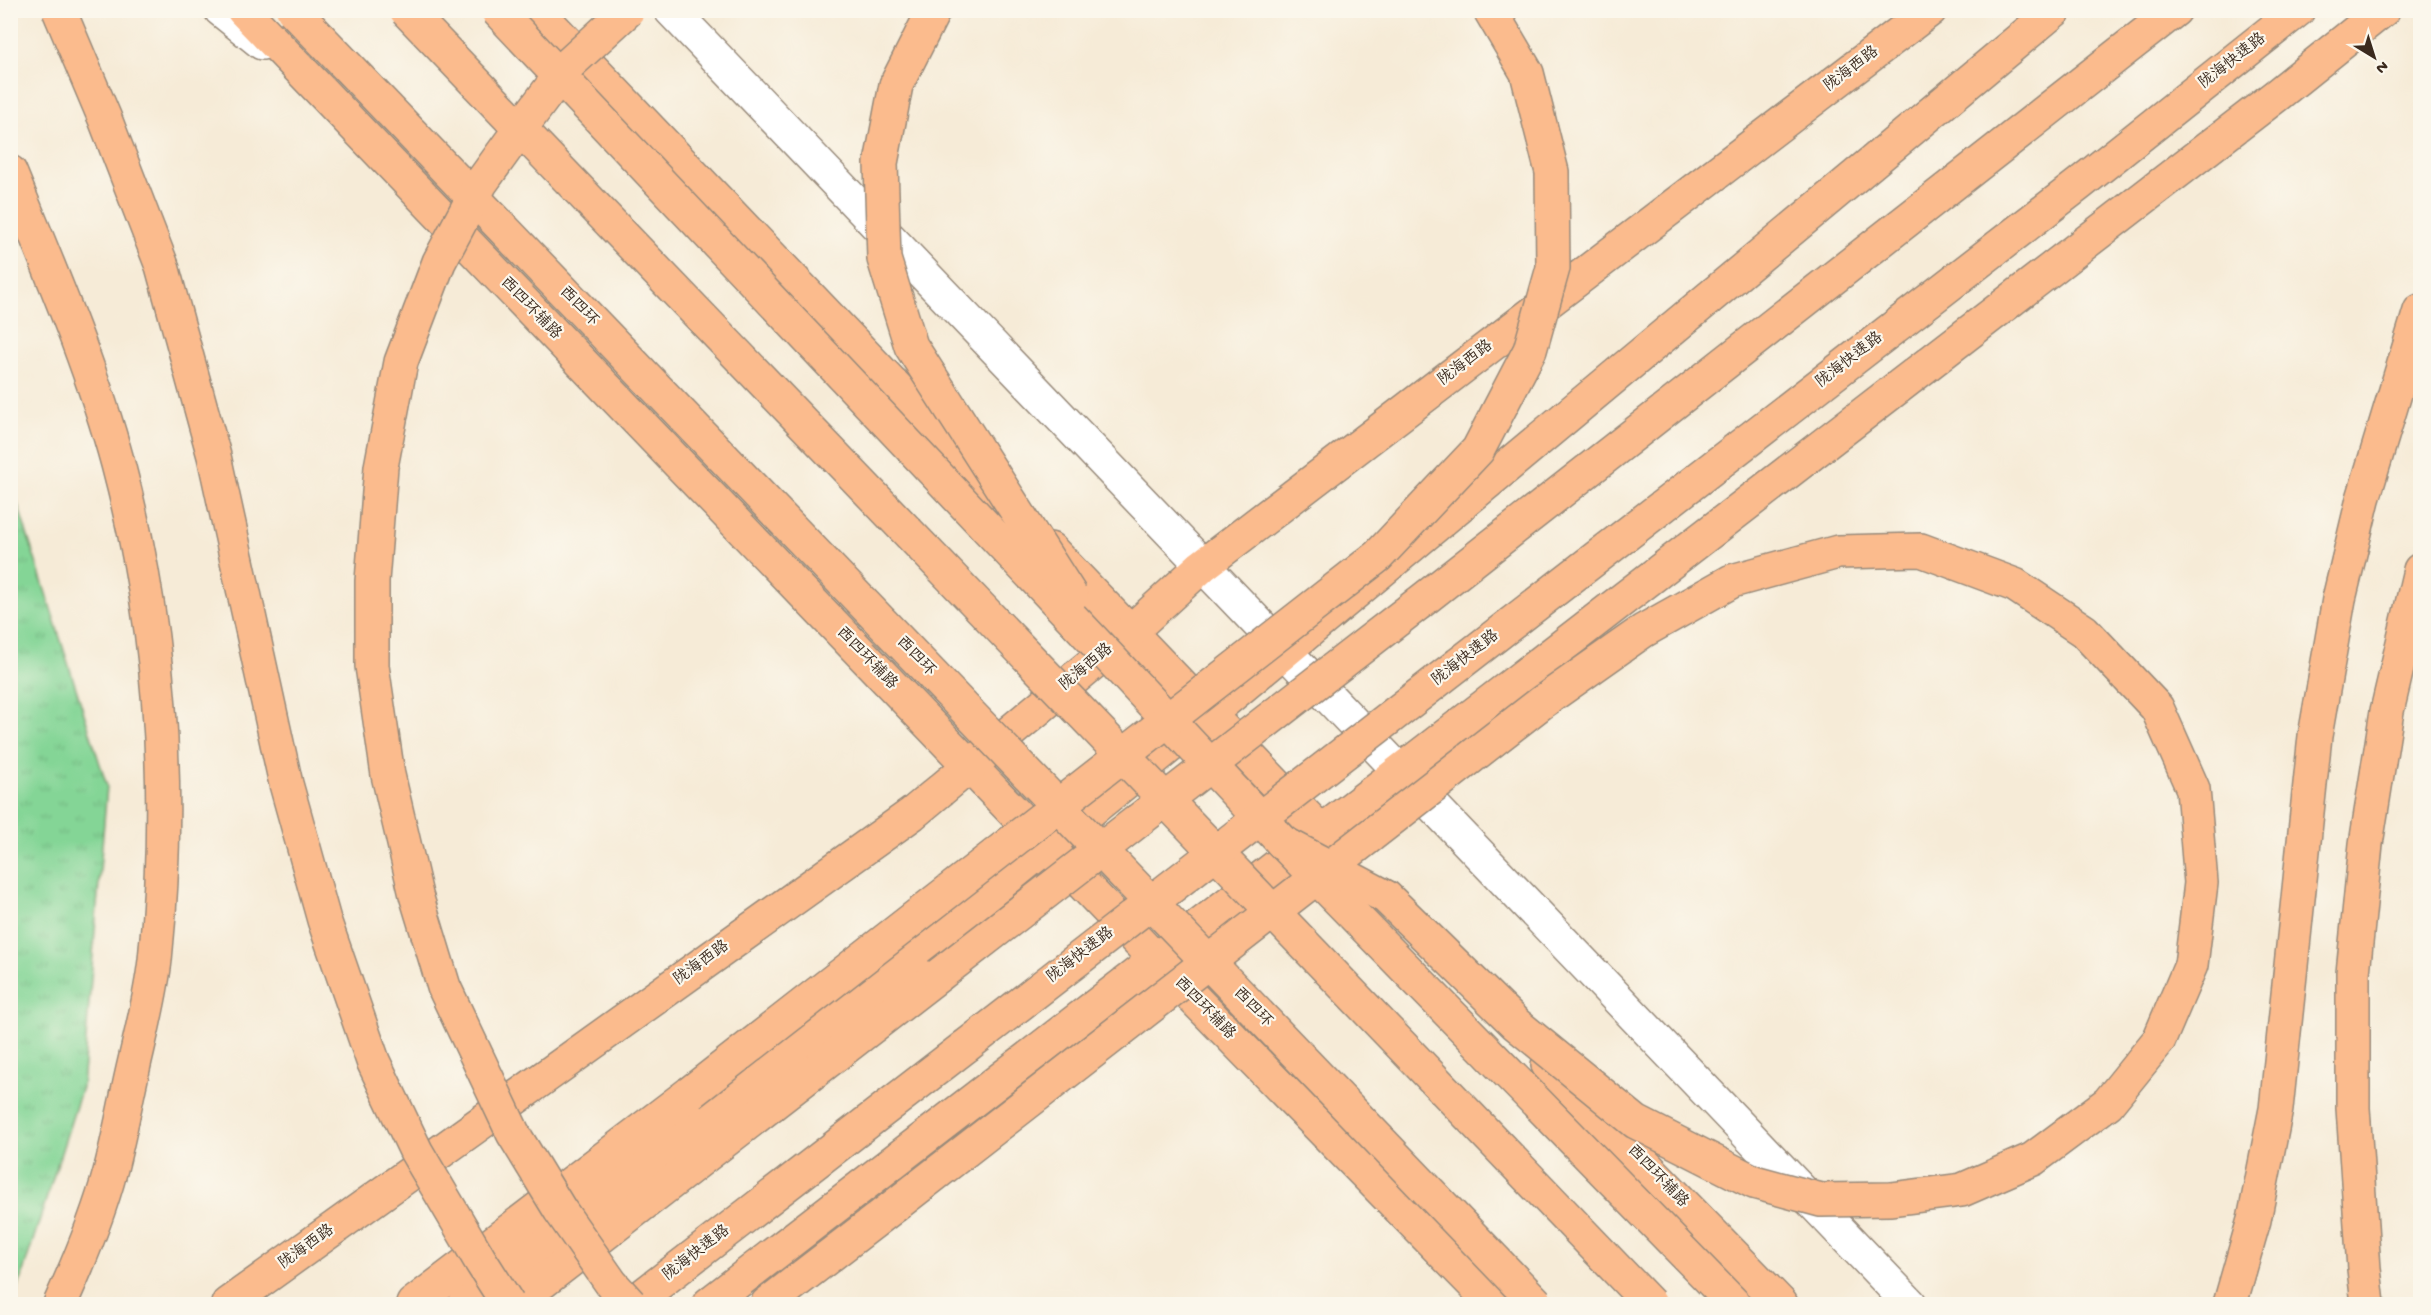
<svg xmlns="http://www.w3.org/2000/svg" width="2431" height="1315" viewBox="0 0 2431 1315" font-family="'Gochi Hand','LXGW WenKai TC',sans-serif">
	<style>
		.park { fill: url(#park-tufts); stroke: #60805a; stroke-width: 1.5 }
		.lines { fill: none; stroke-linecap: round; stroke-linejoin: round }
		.minor-casing { stroke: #988a7a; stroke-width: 36 }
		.major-casing { stroke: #988a7a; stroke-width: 36 }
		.highway-casing { stroke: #988a7a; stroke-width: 36 }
		.minor { stroke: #fff; stroke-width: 33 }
		.major { stroke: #fbbb8d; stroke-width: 33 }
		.highway { stroke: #fbbb8d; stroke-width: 33 }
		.highway-bridge-casing { stroke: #988a7a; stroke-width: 36; stroke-linecap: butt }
		.highway-bridge { stroke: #fbbb8d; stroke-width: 33 }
		.labels { text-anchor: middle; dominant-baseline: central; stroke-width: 4.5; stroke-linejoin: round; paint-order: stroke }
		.street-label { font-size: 16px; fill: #3b2a1e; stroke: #fbf7ec }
	</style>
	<defs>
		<pattern id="park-tufts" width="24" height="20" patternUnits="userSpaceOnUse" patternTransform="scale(1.5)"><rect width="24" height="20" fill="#84d596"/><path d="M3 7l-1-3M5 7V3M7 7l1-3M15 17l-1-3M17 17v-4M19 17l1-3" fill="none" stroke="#73b781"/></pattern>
	</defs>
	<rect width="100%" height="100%" fill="#fbf7ec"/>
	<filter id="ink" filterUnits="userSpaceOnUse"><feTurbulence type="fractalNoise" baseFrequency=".0167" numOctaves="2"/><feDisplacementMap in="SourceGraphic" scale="12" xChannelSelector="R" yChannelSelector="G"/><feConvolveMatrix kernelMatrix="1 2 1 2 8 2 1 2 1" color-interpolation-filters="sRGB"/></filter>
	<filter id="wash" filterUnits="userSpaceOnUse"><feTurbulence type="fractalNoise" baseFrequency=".008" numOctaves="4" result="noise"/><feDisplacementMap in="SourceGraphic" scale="24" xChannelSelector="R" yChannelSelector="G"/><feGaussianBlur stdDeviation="1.35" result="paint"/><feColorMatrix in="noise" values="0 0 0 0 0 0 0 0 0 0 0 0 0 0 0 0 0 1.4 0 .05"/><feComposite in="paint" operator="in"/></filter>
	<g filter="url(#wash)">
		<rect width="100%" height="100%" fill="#f6ebd7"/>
		<polygon class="park" points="10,480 107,786 82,1087 16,1294 11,1303"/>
	</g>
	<g filter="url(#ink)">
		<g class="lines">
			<g class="minor-casing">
				<g id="minor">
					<polyline points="221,10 262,43"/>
					<polyline points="671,10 1910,1304"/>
				</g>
			</g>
			<g class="major-casing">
				<g id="major">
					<polyline points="243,10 1156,960 1493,1304"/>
					<polyline points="536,10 994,490"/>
					<polyline points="1050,549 1336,847"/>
					<polyline points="1548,1065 1781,1304"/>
					<polyline points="228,1304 912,814 1130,632 1202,566 1930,10"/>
					<polyline points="465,1304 787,1057 1208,715 2055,10"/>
					<polyline points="709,1304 2277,95 2383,10"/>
				</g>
			</g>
			<g class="highway-casing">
				<g id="highway">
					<path d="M 10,172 C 49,268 91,364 118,464 C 161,625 172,794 155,960 C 151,996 141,1034 133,1069 C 125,1104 119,1138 110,1172 C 98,1217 79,1262 60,1304"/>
					<polyline points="1419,603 2175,10"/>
					<polyline points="1459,664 2078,185 2298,10"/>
					<polyline points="413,1304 690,1093"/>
					<polyline points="514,1304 939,975"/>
					<polyline points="632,1304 966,1046"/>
					<polyline points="767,1304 893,1207"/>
					<polyline points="2230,1304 2254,1220 2276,1109 2315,736 2339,599 2363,499 2420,311"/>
					<polyline points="2368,1304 2364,1269 2353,1108 2353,973 2366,844 2387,711 2420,570"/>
				</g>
			</g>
			<use href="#minor" class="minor"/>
			<use href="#major" class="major"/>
			<use href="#highway" class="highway"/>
			<g class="highway-bridge-casing">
				<g id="highway-bridge">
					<polyline points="59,10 105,119 162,266 214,456 286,784 324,920 373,1061 416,1151 480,1260 508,1304"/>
					<polyline points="293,10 1537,1304"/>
					<polyline points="406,10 1650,1304"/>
					<polyline points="497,10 1110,658 1282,842 1734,1304"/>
					<polyline points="628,10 568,65 520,129 481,183 439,262 401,362 381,467 372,581 372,666 388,775 416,895 444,987 513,1133 560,1210 611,1283 630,1304"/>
					<polyline points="934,10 896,85 881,163 884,259 911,346 1071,596"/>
					<polyline points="939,975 1419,603"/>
					<polyline points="966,1046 1459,664"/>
					<polyline points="690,1093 1378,556 1478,450 1530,350 1553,268 1552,172 1527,73 1490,10"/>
					<polyline points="893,1207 1456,769 1541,703 1643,631 1732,581 1838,552 1921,550 2015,585 2084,631 2157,708 2193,789 2201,883 2191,965 2159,1040 2108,1103 2033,1159 1962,1190 1891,1199 1821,1200 1754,1182 1636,1122 1516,1024 1386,897 1282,842"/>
				</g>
			</g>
			<use href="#highway-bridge" class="highway-bridge"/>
		</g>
	</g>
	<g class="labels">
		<g class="street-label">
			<text transform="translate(2233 62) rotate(-38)">陇海快速路</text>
			<text transform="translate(1852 70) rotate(-37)">陇海西路</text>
			<text transform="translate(578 307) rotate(46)">西四环</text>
			<text transform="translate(530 309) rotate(46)">西四环辅路</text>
			<text transform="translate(1850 361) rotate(-38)">陇海快速路</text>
			<text transform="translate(1466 364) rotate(-37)">陇海西路</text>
			<text transform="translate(915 657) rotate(46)">西四环</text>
			<text transform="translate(866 659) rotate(46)">西四环辅路</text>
			<text transform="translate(1466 659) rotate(-38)">陇海快速路</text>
			<text transform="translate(1087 668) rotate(-40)">陇海西路</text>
			<text transform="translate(1081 956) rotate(-38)">陇海快速路</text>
			<text transform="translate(702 964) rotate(-36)">陇海西路</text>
			<text transform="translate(1252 1008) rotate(46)">西四环</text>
			<text transform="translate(1204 1009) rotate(46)">西四环辅路</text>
			<text transform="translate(1657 1177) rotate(46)">西四环辅路</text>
			<text transform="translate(307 1248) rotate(-36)">陇海西路</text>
			<text transform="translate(697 1254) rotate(-38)">陇海快速路</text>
		</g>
	</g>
	<rect width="2431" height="1315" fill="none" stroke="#fbf7ec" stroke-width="36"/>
	<g transform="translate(2374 57) rotate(142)" stroke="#fbf7ec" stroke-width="4.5" paint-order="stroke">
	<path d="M0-4.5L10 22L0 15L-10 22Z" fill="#3b2a1e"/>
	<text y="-9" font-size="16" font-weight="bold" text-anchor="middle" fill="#3b2a1e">N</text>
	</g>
</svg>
